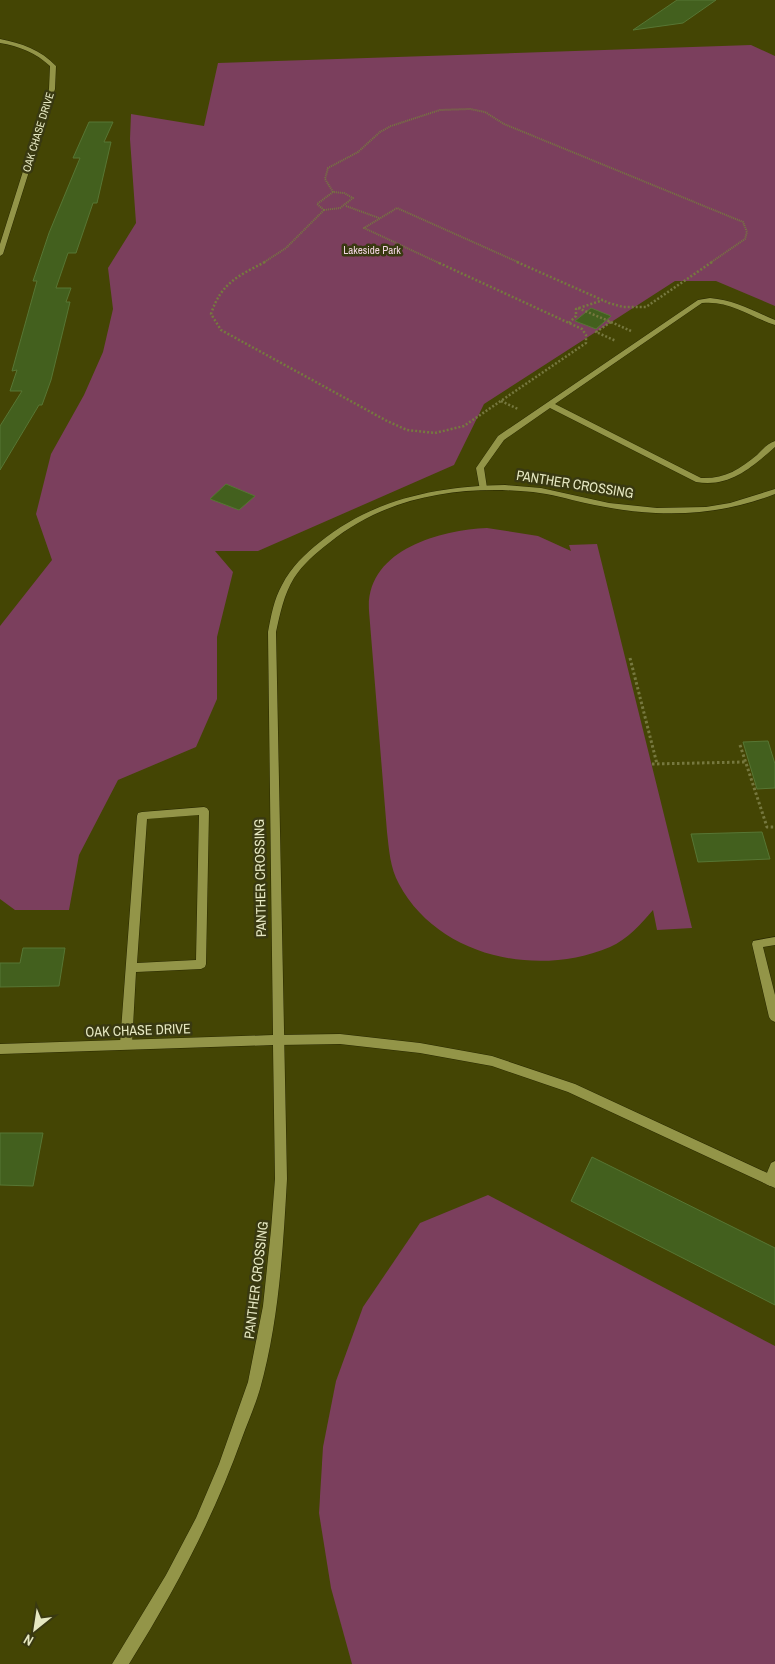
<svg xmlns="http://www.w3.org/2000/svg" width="775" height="1664" viewBox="0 0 775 1664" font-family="'Archivo Narrow',sans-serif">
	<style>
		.green { fill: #7b3f5d }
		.building { fill: #43601e; stroke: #577634 }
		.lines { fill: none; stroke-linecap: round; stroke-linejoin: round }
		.service-casing { stroke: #2a2a01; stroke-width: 1 }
		.minor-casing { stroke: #2a2a01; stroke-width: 1 }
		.path-far2 { stroke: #76783f; stroke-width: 2; stroke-dasharray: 1 1; stroke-linecap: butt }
		.path-far1 { stroke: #76783f; stroke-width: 2.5; stroke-dasharray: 2 2; stroke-linecap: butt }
		.path { stroke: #76783f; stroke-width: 3; stroke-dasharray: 2.5 2.5; stroke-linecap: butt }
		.service { fill: #939548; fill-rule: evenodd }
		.minor { fill: #939548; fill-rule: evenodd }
		.labels { text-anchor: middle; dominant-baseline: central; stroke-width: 5; stroke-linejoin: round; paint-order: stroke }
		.far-street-label { font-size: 11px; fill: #e6e8c2; stroke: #393911 }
		.far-park-label { font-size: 11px; fill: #f1d5e1; stroke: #393911 }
		.street-label { font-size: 14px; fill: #e6e8c2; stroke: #393911 }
	</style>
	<rect width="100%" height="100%" fill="#444504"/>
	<g class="green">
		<polygon points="751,45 775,56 775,306 716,281 675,281 484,404 454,465 258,551 215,551 233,572 217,637 217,699 196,747 118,780 79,855 69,910 15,910 0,899 0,626 52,560 36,514 51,454 84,395 103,352 113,309 108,268 136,223 130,139 131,114 204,126 218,63"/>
		<path d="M 487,528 L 538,536 L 571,551 L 569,545 L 597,544 L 692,928 L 657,930 L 653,910 C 641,924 628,939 610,947 C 537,978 438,957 399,884 C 390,868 389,849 387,832 L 369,611 C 365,550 440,530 487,528 Z"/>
		<polygon points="488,1195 775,1346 775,1664 352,1664 331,1588 319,1513 323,1447 336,1381 363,1307 420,1223"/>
	</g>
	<g class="building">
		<polygon points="677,0 716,0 683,23 633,30"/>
		<polygon points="89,122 113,122 104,142 111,142 97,203 93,203 76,253 68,253 56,288 71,288 66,302 70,302 51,380 42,405 39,405 0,470 0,426 22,391 10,391 17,370 12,371 37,281 33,281 49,233 80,158 73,158"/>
		<polygon points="591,308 611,316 596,329 575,321"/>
		<polygon points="226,484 255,496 239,510 210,499"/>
		<polygon points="768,741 775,764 775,788 757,789 743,742"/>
		<polygon points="762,832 770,859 698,862 691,834"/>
		<polygon points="23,948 65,948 59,986 0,987 0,963 20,963"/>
		<polygon points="0,1133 43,1133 33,1186 0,1185"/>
		<polygon points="592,1157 775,1248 775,1305 571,1201"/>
	</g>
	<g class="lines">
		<g class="service-casing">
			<g id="service">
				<path d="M 710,298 C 734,300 754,311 775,320 L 775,325 C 750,317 730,300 702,303 L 555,404 L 701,478 C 724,479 739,470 757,455 C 762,450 768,443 775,441 L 775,447 C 752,467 730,488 696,482 L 550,408 L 504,440 L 484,468 L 487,488 L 486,490 L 480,490 L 476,468 L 498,436 L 698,300 Z"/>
				<path d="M 204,807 L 207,808 L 209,811 L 206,964 L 205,967 L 201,969 L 136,972 L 132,1044 L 130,1048 L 126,1049 L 122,1048 L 120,1044 L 137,816 L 138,813 L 142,812 ZM 199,815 L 196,960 L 137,963 L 147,819 Z"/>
				<polygon points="340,1034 420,1043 492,1056 575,1084 774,1176 775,1182 770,1186 766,1184 568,1092 492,1066 420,1053 340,1044 278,1045 274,1044 272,1040 274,1036 278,1035"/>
			</g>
		</g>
		<g class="minor-casing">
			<g id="minor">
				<path d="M 0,39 C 21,43 41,50 56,66 L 55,89 L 3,254 L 0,256 L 0,244 L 49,89 L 50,66 C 36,53 19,46 0,43 Z"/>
				<path d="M 505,485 L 541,488 L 609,503 L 657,508 L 706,507 L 730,503 L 775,489 L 775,494 C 737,509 697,515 656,513 C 632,512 608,508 585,503 C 568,499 551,494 533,492 C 461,485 386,496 329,543 C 316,553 303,564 294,578 C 284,594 280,614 276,632 L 287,1179 C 283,1249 279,1321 260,1389 C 255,1406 248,1422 242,1438 C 213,1519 174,1592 129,1664 L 112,1664 L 166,1575 L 196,1518 L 219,1464 L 248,1382 L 263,1306 L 271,1230 L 275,1179 L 273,1045 L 0,1054 L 0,1044 L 273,1035 L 268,632 C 271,616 274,599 282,585 C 291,567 305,554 320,542 C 373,499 438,486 505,485 Z"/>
				<polygon points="775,937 775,945 763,947 775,995 775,1022 771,1020 769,1017 752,944 753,941"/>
				<polygon points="775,1161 775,1188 766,1184 764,1180 771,1163"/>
			</g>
		</g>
		<g class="path-far2">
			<polyline points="333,192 325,179 328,168 358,152 380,132 391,126 440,110 470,109 485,112 504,124 743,222 747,232 745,239 710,263"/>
			<polyline points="346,206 379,218"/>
			<polyline points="324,210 340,208 353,198 344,193 333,192"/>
			<polyline points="324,210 317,204 333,192"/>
			<polyline points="263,263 286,248 324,210"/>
			<polyline points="439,263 364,228 397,208 520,263"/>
		</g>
		<g class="path-far1">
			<path d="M 265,262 C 238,276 221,283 211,314 L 221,330 L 387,421 L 407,430 L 435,433 L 464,426 L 586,343 L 586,335 L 582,329 L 437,262"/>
			<polyline points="517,262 609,303 623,307 646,307 712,262"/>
			<polyline points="578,308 611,322 596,332 616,341"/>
			<polyline points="611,322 631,331"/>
			<polyline points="569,323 576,316 576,309 603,300"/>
			<polyline points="501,401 518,409"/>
		</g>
		<g class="path">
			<polyline points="630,658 657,764"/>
			<polyline points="740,745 767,827 775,827"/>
			<polyline points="652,764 745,762"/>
		</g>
		<use href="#service" class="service"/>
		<use href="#minor" class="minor"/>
	</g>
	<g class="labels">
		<g class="far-street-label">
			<text transform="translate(38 132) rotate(-73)">OAK CHASE DRIVE</text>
		</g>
		<g class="far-park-label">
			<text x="372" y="250">Lakeside Park</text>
		</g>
		<g class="street-label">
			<text transform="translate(575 484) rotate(9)">PANTHER CROSSING</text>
			<text transform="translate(260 878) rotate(-91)">PANTHER CROSSING</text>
			<text transform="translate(138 1030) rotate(-2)">OAK CHASE DRIVE</text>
			<text transform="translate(256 1280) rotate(-83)">PANTHER CROSSING</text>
		</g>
	</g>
	<g transform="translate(35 1629) rotate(210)" stroke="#393911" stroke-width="4" paint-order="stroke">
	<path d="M0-4L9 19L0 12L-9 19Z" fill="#e6e8c2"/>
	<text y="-8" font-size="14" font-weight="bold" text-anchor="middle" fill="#e6e8c2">N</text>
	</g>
</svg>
